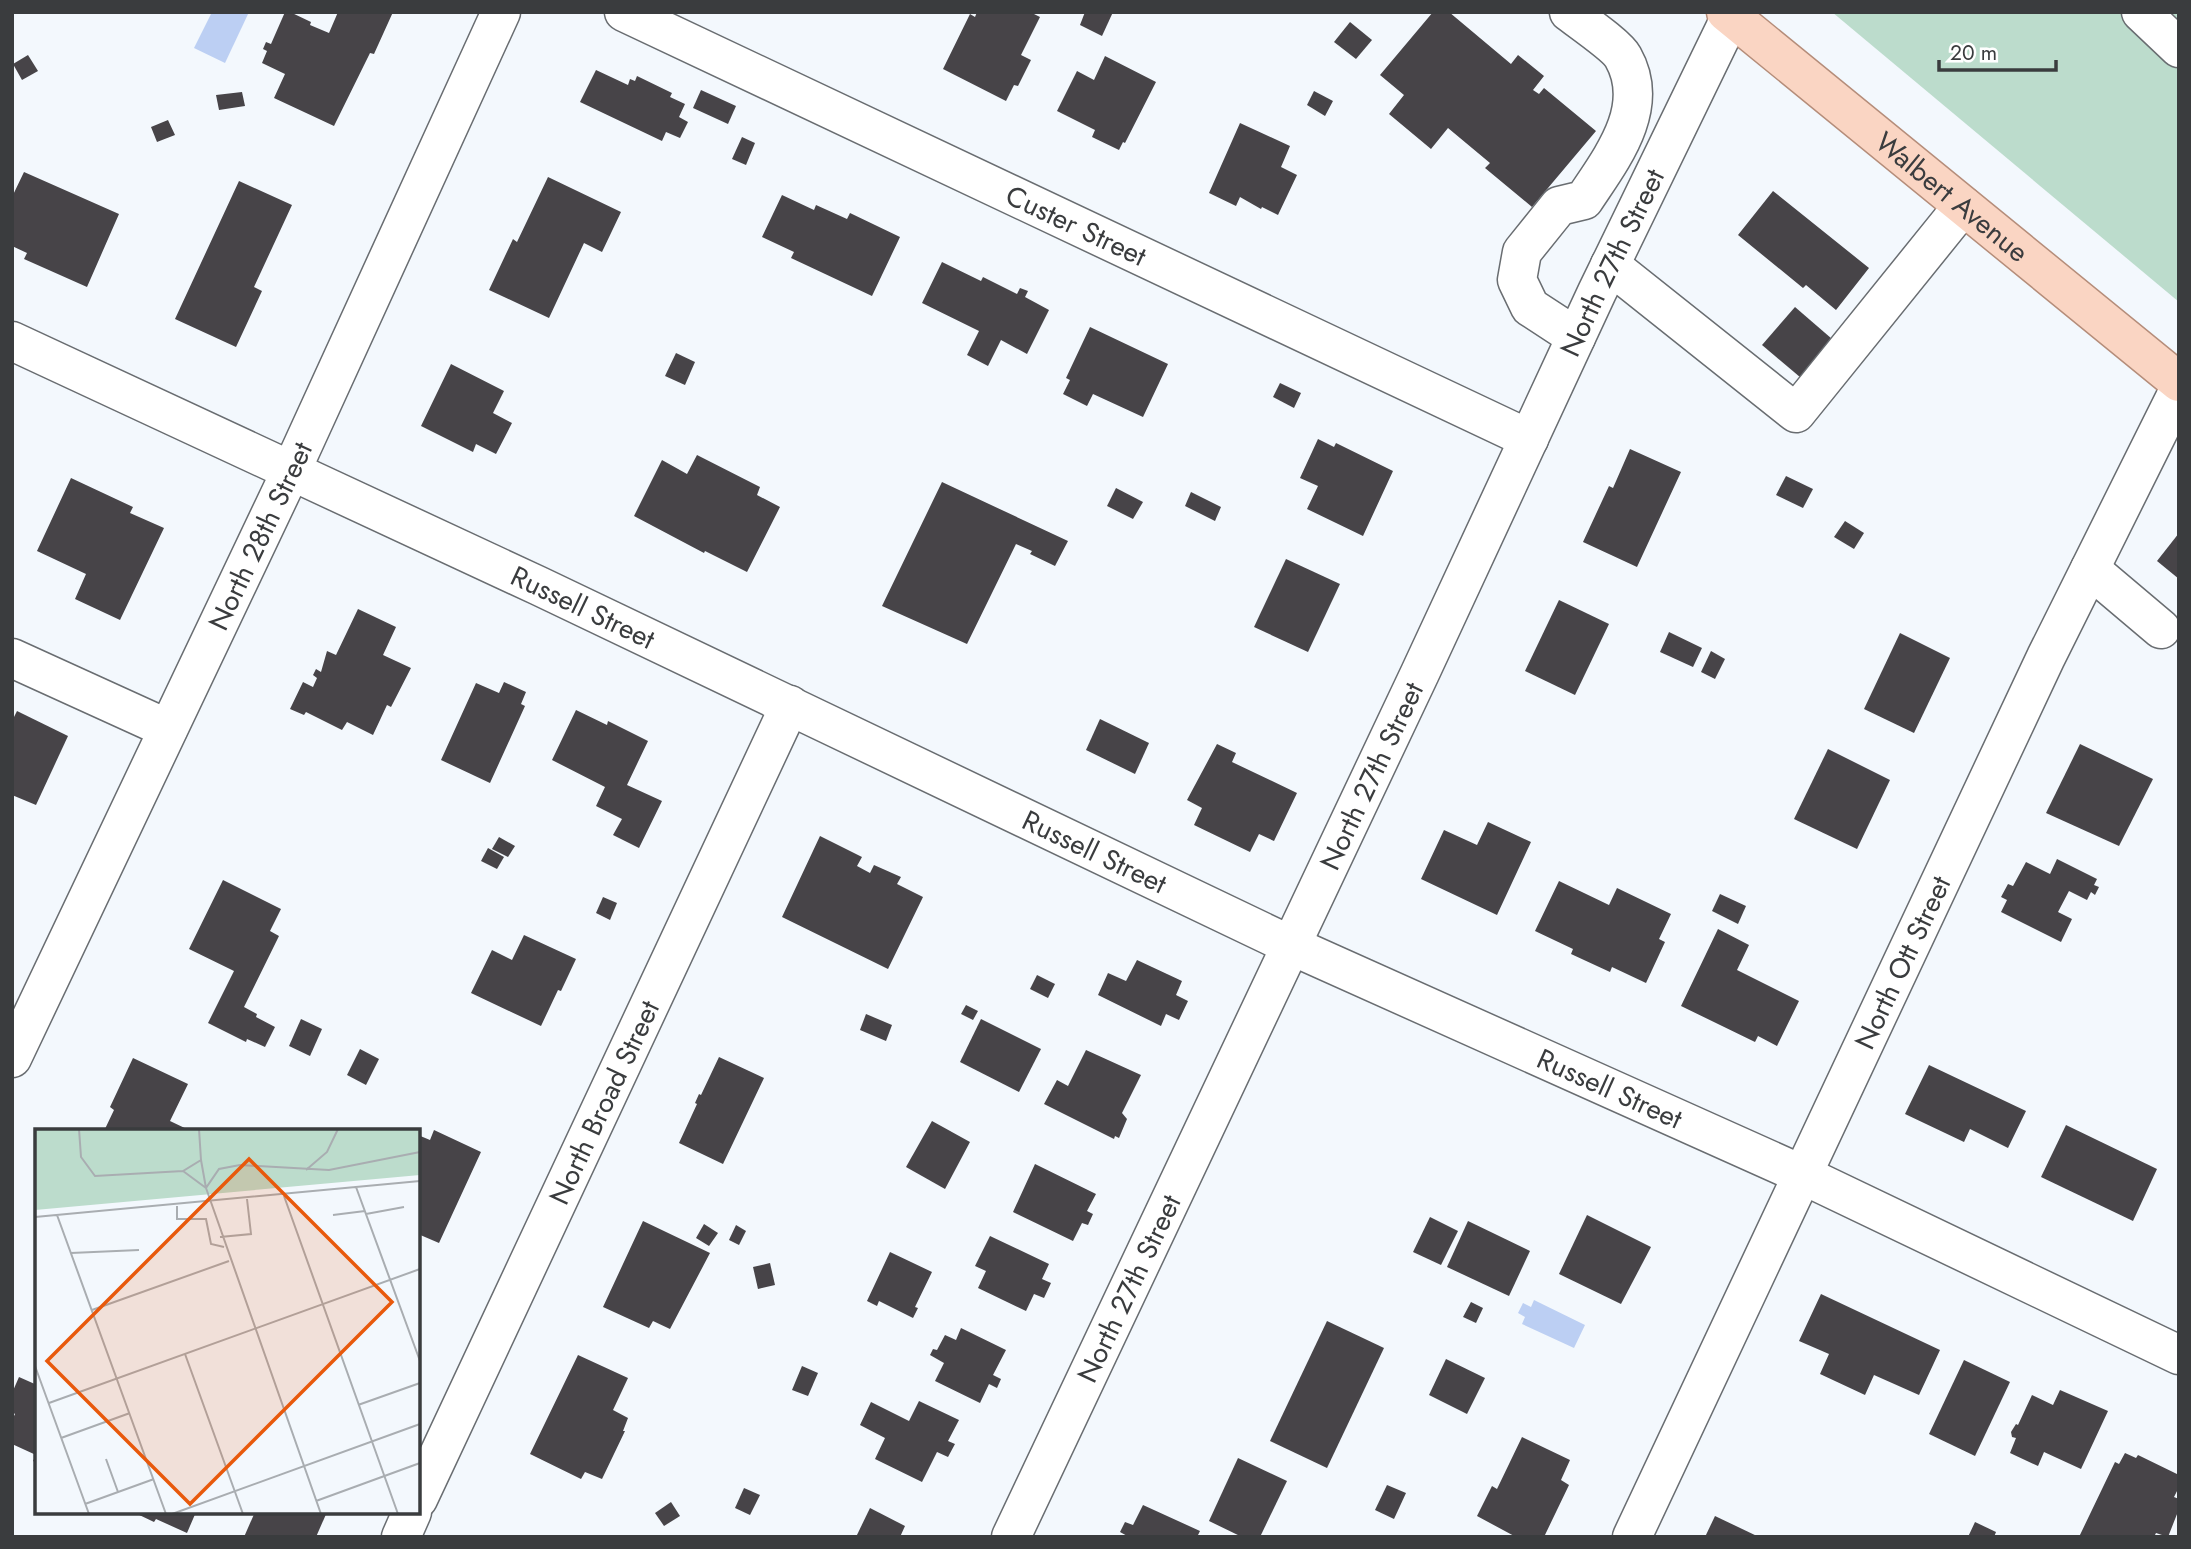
<svg xmlns="http://www.w3.org/2000/svg" width="2191" height="1549" viewBox="0 0 2191 1549" font-family="Jost,sans-serif">
	<style>
		.green { fill: #bcdccc }
		.water { fill: #bccff3 }
		.building { fill: #474448 }
		.lines { fill: none; stroke-linecap: round; stroke-linejoin: round }
		.minor-casing { stroke: #696d71; stroke-width: 41 }
		.major-casing { stroke: #b58d7a; stroke-width: 41 }
		.minor { stroke: #fff; stroke-width: 38 }
		.major { stroke: #fad5c3; stroke-width: 38 }
		.labels { text-anchor: middle; dominant-baseline: central; stroke-width: 7; stroke-linejoin: round; paint-order: stroke }
		.street-label { font-size: 28px; fill: #3a3c3e; stroke: #fff }
		.inset-road { fill: none; stroke: #a9adb1; stroke-width: 2 }
		.view { fill: #e8590c; fill-opacity: 0.15; stroke: #e8590c; stroke-width: 3.5 }
		.inset-edge { fill: none; stroke: #3a3c3e; stroke-width: 3.5 }
	</style>
	<rect width="100%" height="100%" fill="#f3f8fd"/>
	<polygon class="green" points="1832,12 2179,12 2179,302"/>
	<g class="water">
		<polygon points="212,12 249,12 225,63 194,48"/>
		<polygon points="1534,1300 1585,1325 1574,1348 1522,1324 1525,1317 1518,1313 1523,1303 1531,1307"/>
	</g>
	<g class="building">
		<polygon points="285,12 290,12 311,22 310,25 329,33 338,12 393,12 374,54 370,53 334,126 274,98 285,74 262,63 267,51 263,49 266,42 271,44"/>
		<polygon points="977,12 1030,12 1040,17 1021,55 1031,60 1018,86 1014,85 1006,101 943,69 970,14 975,17"/>
		<polygon points="1085,12 1113,12 1102,36 1080,25"/>
		<polygon points="1433,12 1449,12 1511,64 1518,55 1544,76 1533,90 1539,94 1544,88 1596,131 1532,207 1485,168 1490,163 1448,128 1431,149 1389,114 1404,95 1380,75"/>
		<polygon points="1350,22 1372,40 1356,59 1334,42"/>
		<polygon points="28,55 38,71 22,80 13,64"/>
		<polygon points="1105,56 1156,82 1125,143 1123,142 1119,150 1092,137 1095,130 1057,111 1077,71 1094,80"/>
		<polygon points="596,70 628,85 630,79 635,81 637,76 672,93 670,97 685,104 679,117 688,122 680,138 666,132 662,141 580,102"/>
		<polygon points="701,90 736,106 728,124 693,108"/>
		<polygon points="1314,91 1333,101 1325,116 1307,105"/>
		<polygon points="242,92 245,106 219,110 216,95"/>
		<polygon points="168,120 175,135 157,142 151,127"/>
		<polygon points="1240,123 1290,146 1281,167 1297,175 1278,215 1262,207 1261,209 1240,197 1236,206 1209,193"/>
		<polygon points="742,137 755,143 746,165 732,159"/>
		<polygon points="24,172 119,214 87,287 24,259 27,253 12,246 12,197"/>
		<polygon points="548,177 621,212 602,252 584,243 549,318 489,290 513,239 517,242"/>
		<polygon points="239,181 292,205 254,287 262,291 236,347 175,319"/>
		<polygon points="1773,191 1869,268 1836,310 1806,285 1803,288 1738,235"/>
		<polygon points="782,195 814,210 816,205 847,219 850,213 900,237 872,296 791,258 794,252 762,237"/>
		<polygon points="942,262 981,281 983,277 1017,294 1020,288 1028,291 1025,297 1049,310 1027,354 1001,340 988,366 967,355 979,331 922,303"/>
		<polygon points="1795,307 1839,345 1807,383 1762,345"/>
		<polygon points="1090,327 1168,364 1143,417 1093,394 1087,406 1063,394 1070,380 1066,378"/>
		<polygon points="676,353 695,362 685,385 665,376"/>
		<polygon points="451,364 504,391 493,413 512,423 496,454 476,444 473,452 421,426"/>
		<polygon points="1280,383 1301,393 1294,408 1273,397"/>
		<polygon points="1318,439 1334,447 1336,443 1393,471 1363,536 1307,509 1318,486 1300,478"/>
		<polygon points="1630,449 1681,472 1637,567 1583,542 1609,486 1613,488"/>
		<polygon points="697,455 760,487 757,495 780,507 747,572 705,551 704,553 634,516 662,460 687,474"/>
		<polygon points="1786,476 1813,489 1803,508 1776,495"/>
		<polygon points="71,478 133,507 130,513 164,528 120,620 75,599 86,574 37,551"/>
		<polygon points="942,482 1068,541 1055,566 1030,554 1032,551 1016,544 967,644 882,606"/>
		<polygon points="1116,488 1143,502 1133,519 1107,506"/>
		<polygon points="1191,492 1221,507 1215,521 1185,506"/>
		<polygon points="1845,521 1864,533 1854,549 1834,537"/>
		<polygon points="2179,533 2179,579 2157,561"/>
		<polygon points="1286,559 1340,584 1308,652 1254,627"/>
		<polygon points="1559,600 1609,624 1575,695 1525,671"/>
		<polygon points="358,609 396,627 383,655 411,668 391,707 387,705 373,735 347,722 342,730 306,712 304,715 290,709 303,682 313,687 317,678 313,675 316,669 321,672 327,651 336,655"/>
		<polygon points="1669,632 1702,648 1693,667 1660,652"/>
		<polygon points="1900,633 1950,658 1914,733 1864,709"/>
		<polygon points="1711,651 1725,659 1715,679 1701,672"/>
		<polygon points="504,682 526,692 521,704 525,706 490,783 441,760 476,683 499,693"/>
		<polygon points="576,710 607,725 608,721 648,741 627,785 662,801 639,848 613,835 622,819 596,806 605,787 552,760"/>
		<polygon points="17,711 68,736 36,805 12,795 12,721"/>
		<polygon points="1100,719 1149,743 1135,774 1086,750"/>
		<polygon points="1217,744 1236,753 1232,762 1297,793 1274,841 1259,834 1250,852 1194,825 1202,808 1187,800"/>
		<polygon points="2080,744 2153,779 2119,846 2046,813"/>
		<polygon points="1828,749 1890,780 1857,849 1794,819"/>
		<polygon points="1488,822 1531,842 1497,915 1421,879 1444,830 1477,845"/>
		<polygon points="820,836 862,857 857,866 870,873 874,865 901,877 897,884 923,897 888,969 782,917"/>
		<polygon points="499,837 515,846 508,857 492,849"/>
		<polygon points="488,848 504,857 497,869 481,861"/>
		<polygon points="2057,859 2097,879 2094,885 2099,887 2095,895 2091,892 2087,900 2069,891 2058,912 2072,919 2061,942 2001,912 2007,900 2001,897 2008,884 2013,886 2026,862 2050,874"/>
		<polygon points="223,880 281,909 270,931 279,936 244,1007 257,1014 256,1017 275,1027 265,1047 247,1039 246,1042 208,1023 234,971 189,949"/>
		<polygon points="1559,881 1609,905 1617,888 1671,914 1659,939 1665,942 1646,983 1612,967 1610,972 1571,954 1573,949 1535,931"/>
		<polygon points="1720,894 1746,906 1738,924 1712,911"/>
		<polygon points="603,897 617,903 610,920 596,913"/>
		<polygon points="1718,929 1749,945 1737,970 1799,1001 1777,1046 1758,1036 1755,1042 1681,1006"/>
		<polygon points="524,935 576,959 561,991 558,990 541,1026 471,993 492,950 512,960"/>
		<polygon points="1137,960 1182,981 1176,995 1188,1001 1179,1020 1166,1014 1161,1026 1098,995 1108,973 1126,981"/>
		<polygon points="1037,975 1055,984 1048,998 1030,989"/>
		<polygon points="966,1005 978,1011 973,1020 961,1014"/>
		<polygon points="866,1014 892,1025 886,1041 860,1030"/>
		<polygon points="301,1019 322,1029 310,1056 289,1046"/>
		<polygon points="981,1019 1041,1049 1019,1092 960,1062"/>
		<polygon points="360,1049 379,1059 366,1085 347,1075"/>
		<polygon points="1086,1050 1141,1075 1122,1113 1127,1119 1119,1138 1115,1136 1114,1139 1044,1104 1057,1080 1068,1086"/>
		<polygon points="719,1057 764,1078 723,1164 679,1143 697,1104 695,1103 699,1094 701,1095"/>
		<polygon points="133,1058 188,1084 170,1121 191,1131 104,1131 114,1110 110,1107"/>
		<polygon points="1929,1065 2026,1111 2008,1148 1970,1129 1964,1142 1905,1114"/>
		<polygon points="932,1121 970,1142 945,1189 906,1167"/>
		<polygon points="2066,1125 2157,1169 2133,1221 2041,1177"/>
		<polygon points="434,1130 481,1152 439,1243 418,1234 418,1135 430,1140"/>
		<polygon points="1035,1164 1096,1194 1087,1211 1093,1214 1088,1225 1082,1223 1073,1241 1013,1212"/>
		<polygon points="1587,1215 1651,1247 1621,1304 1559,1274"/>
		<polygon points="1430,1217 1458,1231 1441,1265 1413,1252"/>
		<polygon points="643,1221 710,1253 670,1329 653,1321 649,1328 603,1307"/>
		<polygon points="1468,1221 1530,1251 1509,1296 1447,1267"/>
		<polygon points="704,1224 718,1233 709,1246 696,1238"/>
		<polygon points="736,1225 746,1231 739,1245 729,1240"/>
		<polygon points="990,1236 1049,1264 1042,1279 1051,1283 1044,1298 1034,1294 1026,1311 978,1288 986,1271 975,1266"/>
		<polygon points="890,1252 932,1272 915,1307 918,1308 913,1318 879,1301 877,1306 867,1301"/>
		<polygon points="770,1263 775,1285 758,1289 753,1267"/>
		<polygon points="1821,1294 1940,1350 1919,1395 1874,1375 1865,1395 1820,1374 1829,1354 1799,1341"/>
		<polygon points="1471,1302 1483,1308 1476,1323 1463,1317"/>
		<polygon points="1327,1321 1384,1348 1327,1468 1270,1441"/>
		<polygon points="961,1328 1006,1350 993,1375 1001,1379 997,1388 989,1384 980,1403 935,1381 944,1363 930,1355 933,1349 937,1350 945,1335 956,1340"/>
		<polygon points="578,1355 628,1378 613,1410 628,1418 623,1431 625,1431 602,1479 585,1472 581,1479 530,1454"/>
		<polygon points="1446,1359 1485,1378 1467,1414 1429,1395"/>
		<polygon points="1964,1360 2010,1382 1975,1456 1929,1434"/>
		<polygon points="802,1366 818,1373 808,1396 792,1390"/>
		<polygon points="19,1377 37,1385 37,1463 33,1461 36,1455 12,1444 12,1420 15,1414 12,1412 12,1393"/>
		<polygon points="2060,1390 2108,1411 2081,1469 2044,1452 2038,1466 2010,1453 2016,1438 2012,1437 2011,1432 2016,1424 2018,1425 2032,1395 2053,1405"/>
		<polygon points="919,1401 959,1420 948,1441 955,1444 948,1457 937,1452 922,1482 875,1459 885,1438 860,1425 871,1402 909,1421"/>
		<polygon points="1522,1437 1570,1460 1561,1480 1569,1485 1544,1537 1516,1537 1477,1516 1492,1486 1497,1489"/>
		<polygon points="2125,1453 2136,1458 2138,1455 2179,1475 2179,1487 2174,1497 2179,1499 2179,1509 2168,1537 2156,1533 2154,1537 2079,1537 2115,1462 2119,1464"/>
		<polygon points="1238,1458 1287,1481 1260,1537 1242,1537 1209,1521"/>
		<polygon points="1387,1485 1406,1493 1394,1519 1375,1510"/>
		<polygon points="744,1488 760,1495 750,1515 735,1508"/>
		<polygon points="671,1502 680,1516 664,1526 655,1513"/>
		<polygon points="1143,1505 1200,1531 1197,1537 1129,1537 1120,1532 1125,1522 1133,1525"/>
		<polygon points="870,1508 905,1526 900,1537 856,1537"/>
		<polygon points="133,1512 196,1512 187,1533 156,1519 154,1522"/>
		<polygon points="255,1512 327,1512 316,1537 244,1537"/>
		<polygon points="1715,1516 1759,1537 1705,1537"/>
		<polygon points="1975,1522 1996,1532 1994,1537 1968,1537"/>
	</g>
	<g class="lines">
		<g class="minor-casing">
			<g id="minor">
				<path id="s1" d="M 624,12 L 1529,439"/>
				<path d="M 1569,12 C 1582,22 1617,46 1623,57 C 1652,108 1611,159 1584,200 L 1559,206 L 1522,252 L 1517,280 L 1530,307 L 1576,337"/>
				<polyline points="2141,12 2179,48"/>
				<polyline points="1610,265 1796,413 1963,206"/>
				<path id="s2" d="M 12,341 L 539,586 L 1290,945 L 1803,1175 L 2179,1355"/>
				<polyline points="2090,569 2161,629"/>
				<polyline points="12,658 168,729"/>
				<path id="s3" d="M 12,1058 L 292,469 L 501,12"/>
				<path id="s4" d="M 418,1499 L 790,705"/>
				<polyline points="401,1537 412,1512"/>
				<path id="s5" d="M 1011,1537 L 1420,673 L 1597,292 L 1733,12"/>
				<path id="s6" d="M 1632,1537 L 2046,657 L 2179,390"/>
			</g>
		</g>
		<g class="major-casing">
			<g id="major">
				<path id="s7" d="M 1726,12 L 2179,382"/>
			</g>
		</g>
		<use href="#minor" class="minor"/>
		<use href="#major" class="major"/>
	</g>
	<g class="labels">
		<g class="street-label">
			<text stroke="none"><textPath href="#s7" startOffset="292">Walbert Avenue</textPath></text>
			<text stroke="none"><textPath href="#s1" startOffset="500">Custer Street</textPath></text>
			<text stroke="none"><textPath href="#s5" startOffset="1409">North 27th Street</textPath></text>
			<text stroke="none"><textPath href="#s3" startOffset="578">North 28th Street</textPath></text>
			<text stroke="none"><textPath href="#s2" startOffset="630">Russell Street</textPath></text>
			<text stroke="none"><textPath href="#s5" startOffset="842">North 27th Street</textPath></text>
			<text stroke="none"><textPath href="#s2" startOffset="1197">Russell Street</textPath></text>
			<text stroke="none"><textPath href="#s6" startOffset="635">North Ott Street</textPath></text>
			<text stroke="none"><textPath href="#s2" startOffset="1764">Russell Street</textPath></text>
			<text stroke="none"><textPath href="#s4" startOffset="438">North Broad Street</textPath></text>
			<text stroke="none"><textPath href="#s5" startOffset="275">North 27th Street</textPath></text>
		</g>
	</g>
	<g transform="translate(35 1129)">
		<rect width="385" height="385" fill="#f3f8fd"/>
		<path d="M 0,0 L 385,0 L 385,46 L 0,81 Z" fill="#bcdccc"/>
		<path class="inset-road" d="M 44,0 L 46,28 L 60,47 L 148,42 L 166,31 L 164,0M 166,31 L 171,59M 271,41 L 292,23 L 303,0M 148,42 L 171,59M 321,58 L 385,232M 249,67 L 363,385M 142,77 L 142,90 L 171,90 L 176,115 L 189,118M 331,85 L 369,78M 22,86 L 131,385M 298,86 L 330,82M 0,88 L 385,52M 185,108 L 216,105 L 212,70M 36,124 L 104,121M 57,181 L 194,132M 150,225 L 208,385M 0,237 L 54,385M 14,274 L 385,140M 323,276 L 385,254M 26,309 L 95,284M 71,330 L 83,363M 281,372 L 385,334M 50,375 L 119,350M 137,385 L 385,295M 286,385 L 171,59 L 184,40 L 205,36 L 294,41 L 385,23"/>
		<path class="view" d="M 214,30 L 357,173 L 155,375 L 12,232 Z"/>
		<rect width="385" height="385" class="inset-edge"/>
	</g>
	<rect width="2191" height="1549" fill="none" stroke="#3a3c3e" stroke-width="28"/>
	<path d="M1939 60v10h117v-10" fill="none" stroke="#3a3c3e" stroke-width="3.5"/>
	<text x="1950" y="60" font-size="21" fill="#3a3c3e" stroke="#ffffff" stroke-width="5" paint-order="stroke">20 m</text>
</svg>
